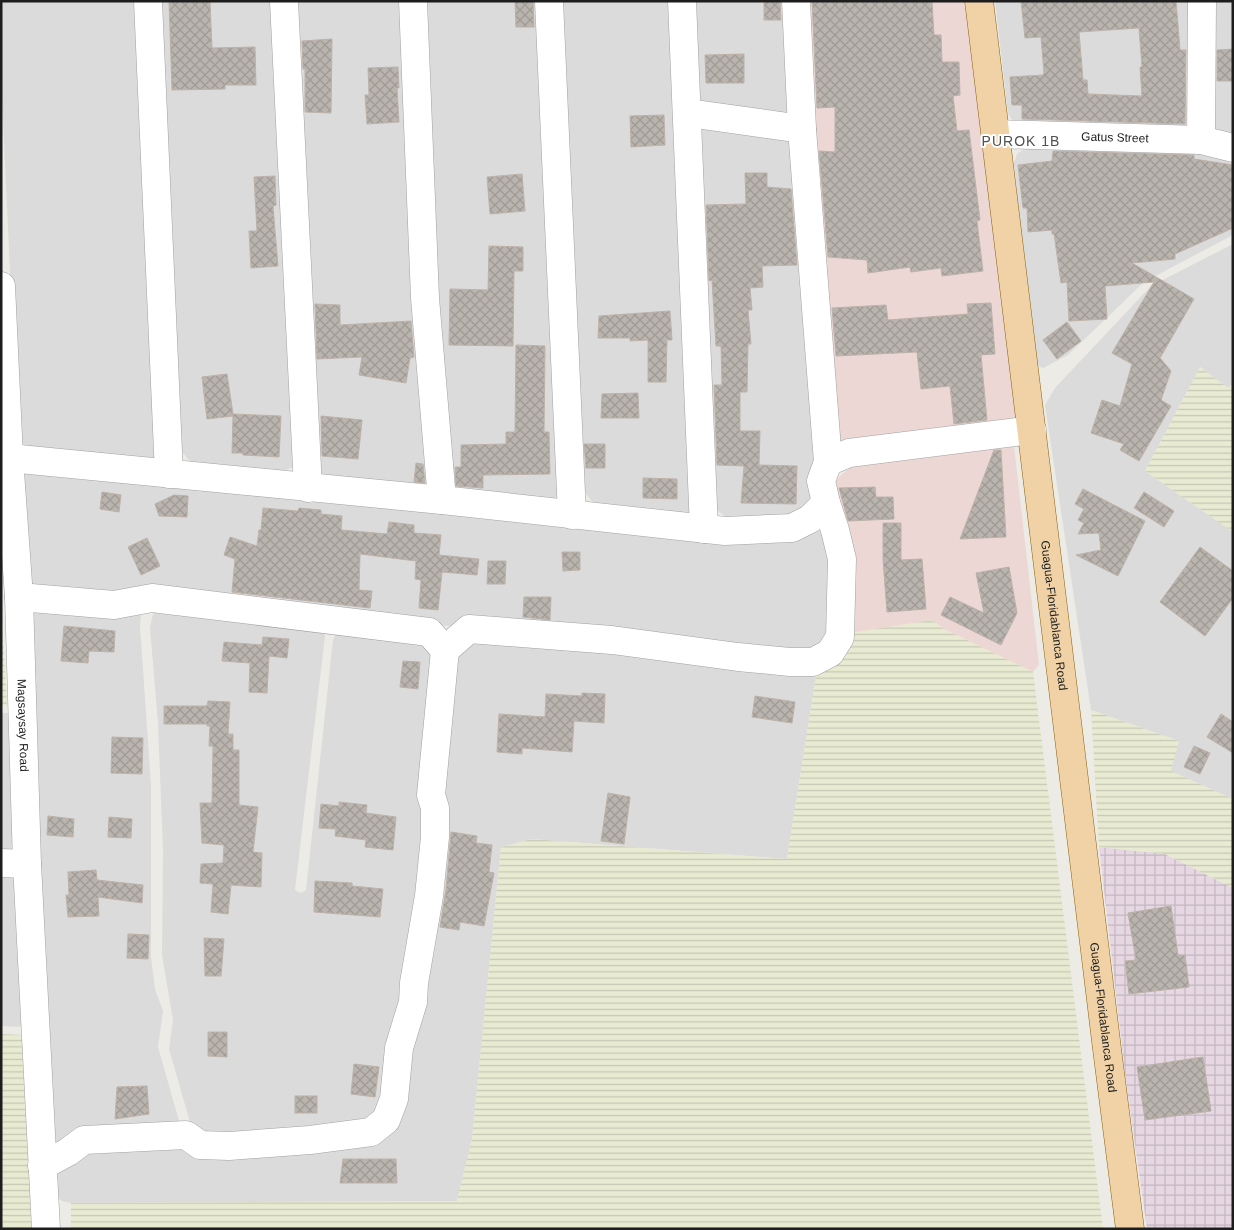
<svg xmlns="http://www.w3.org/2000/svg" width="1234" height="1230" viewBox="0 0 1234 1230" font-family="Arial,sans-serif">
	<style>
		.residential { fill: #dbdbdb }
		.commercial { fill: #ecd7d5 }
		.industrial { fill: url(#industrial-grid) }
		.farmland { fill: url(#farmland-rules) }
		.building { fill: url(#building-cross-hatch); stroke: #bdb2a9; fill-rule: evenodd }
		.lines { fill: none; stroke-linecap: round; stroke-linejoin: round }
		.minor-casing { stroke: #a1a1a1; stroke-width: 29 }
		.major-casing { stroke: #866210; stroke-width: 29 }
		.minor { stroke: #fff; stroke-width: 28 }
		.major { stroke: #f1d2a6; stroke-width: 28 }
		.labels { text-anchor: middle; dominant-baseline: central; stroke-width: 4; stroke-linejoin: round; paint-order: stroke }
		.street-label { font-size: 12px; fill: #1d1d1d; stroke: #fff }
		.neighbourhood-label { font-size: 14px; letter-spacing: 1px; fill: #505050; stroke: #fff }
	</style>
	<defs>
		<pattern id="industrial-grid" width="8" height="8" patternUnits="userSpaceOnUse" patternTransform="scale(1.25)"><rect width="8" height="8" fill="#e6d7e3"/><path d="M0 4h8M4 0v8" fill="none" stroke="#c5b8c2"/></pattern>
		<pattern id="farmland-rules" width="6" height="5" patternUnits="userSpaceOnUse" patternTransform="scale(1.25)"><rect width="6" height="5" fill="#e8ead2"/><path d="M0 2.5h6" fill="none" stroke="#c7c8b4"/></pattern>
		<pattern id="building-cross-hatch" width="8" height="8" patternUnits="userSpaceOnUse" patternTransform="scale(1.25)"><rect width="8" height="8" fill="#bab4ae"/><path d="M0 0l8 8M0 8l8-8" fill="none" stroke="#9f9a95"/></pattern>
	</defs>
	<rect width="100%" height="100%" fill="#edebe5"/>
	<g class="residential">
		<polygon points="1,1 142,1 160,451 152,461 26,447 20,439 17,424 1,76"/>
		<polygon points="156,1 278,1 294,466 284,471 267,474 192,464 177,445"/>
		<polygon points="290,1 545,1 562,498 552,502 330,480 320,472"/>
		<polygon points="559,1 676,1 698,494 688,518 595,505 587,495 581,483"/>
		<polygon points="689,1 792,1 793,109 786,114 706,105 695,95"/>
		<polygon points="995,1 1193,1 1198,126 1017,129 1008,113"/>
		<polygon points="1208,1 1233,1 1233,137 1211,128"/>
		<polygon points="700,125 789,134 823,453 811,484 810,501 792,516 730,518 723,515 712,505"/>
		<polygon points="1031,144 1202,150 1233,157 1233,235 1144,282 1068,355 1043,368 1036,365 1034,358 1014,163 1017,154"/>
		<polygon points="1233,244 1233,383 1228,388 1200,367 1145,471 1233,532 1233,799 1170,771 1179,741 1091,710 1045,405 1055,388 1151,286"/>
		<polygon points="22,473 576,515 819,523 834,564 826,641 797,655 457,627 153,591 115,598 32,589"/>
		<polygon points="142,606 140,626 151,785 151,957 155,989 163,1011 158,1047 181,1128 50,1154 32,610"/>
		<polygon points="158,608 321,627 325,636 295,890 301,893 306,890 333,640 337,631 421,636 436,656 423,894 376,1121 194,1136 169,1049 173,1020 162,955 163,849 158,724 150,627 153,614"/>
		<polygon points="465,638 817,670 787,859 532,839 501,847 472,1139 457,1201 71,1203 62,1201 55,1196 54,1178 64,1159 85,1146 386,1130 446,673"/>
		<polygon points="1,713 9,713 22,1027 1,1026"/>
	</g>
	<g class="commercial">
		<polygon points="802,1 967,1 1016,417 1014,425 840,448"/>
		<polygon points="1014,446 1039,665 1033,672 944,629 932,620 843,643 834,484 840,476 854,464"/>
	</g>
	<polygon class="industrial" points="1099,847 1165,854 1233,888 1233,1229 1147,1229 1126,1081"/>
	<g class="farmland">
		<polygon points="1200,367 1228,388 1233,383 1233,532 1145,471"/>
		<polygon points="1,610 7,705 1,705"/>
		<polygon points="932,620 944,629 1033,672 1103,1229 71,1229 71,1203 457,1201 472,1139 501,847 532,839 787,859 817,670 855,632"/>
		<polygon points="1091,710 1179,741 1171,771 1233,799 1233,888 1165,854 1099,847"/>
		<polygon points="1,1034 24,1035 40,1229 1,1229"/>
	</g>
	<g class="building">
		<polygon points="169,1 210,1 212,48 255,47 256,85 225,85 225,89 172,90"/>
		<polygon points="515,1 533,1 534,27 516,27"/>
		<polygon points="764,1 780,1 781,20 764,20"/>
		<polygon points="812,1 932,1 934,35 941,35 942,62 959,62 960,95 953,96 957,131 969,130 980,220 977,221 983,271 942,276 941,268 911,272 910,267 868,273 867,260 828,257 819,151 835,152 835,107 817,108"/>
		<path d="M 1021,1 L 1176,1 L 1180,50 L 1186,50 L 1185,124 L 1022,119 L 1022,105 L 1012,105 L 1010,77 L 1043,75 L 1044,73 L 1041,37 L 1025,38 ZM 1139,28 L 1142,67 L 1140,67 L 1142,96 L 1088,94 L 1087,80 L 1083,80 L 1079,32 Z"/>
		<polygon points="332,39 331,113 305,112 305,69 303,69 302,41"/>
		<polygon points="1233,49 1233,81 1217,81 1217,50"/>
		<polygon points="744,54 744,83 706,83 705,55"/>
		<polygon points="398,67 399,88 397,88 399,122 367,124 365,95 369,95 368,68"/>
		<polygon points="664,115 665,145 631,147 630,116"/>
		<polygon points="1053,151 1194,155 1194,159 1233,165 1233,228 1175,254 1175,259 1132,263 1194,299 1160,358 1171,371 1161,400 1171,406 1139,461 1120,450 1124,444 1091,433 1102,400 1120,406 1132,364 1112,353 1154,282 1105,286 1107,319 1069,321 1067,282 1061,283 1054,234 1052,234 1052,230 1028,232 1027,208 1023,208 1018,165 1052,161"/>
		<polygon points="745,173 767,173 767,187 791,189 797,265 762,266 763,287 750,288 752,310 748,310 751,344 748,344 747,392 740,392 740,431 760,431 759,465 797,466 796,504 741,503 744,466 717,465 714,385 722,385 721,346 716,346 712,280 709,281 706,205 746,204"/>
		<polygon points="522,174 525,211 490,214 487,177"/>
		<polygon points="275,176 276,205 273,206 278,266 251,268 249,231 257,231 254,177"/>
		<polygon points="489,246 523,247 523,271 514,271 513,346 449,345 450,289 488,290"/>
		<polygon points="991,303 995,354 981,355 987,420 954,424 950,386 921,389 917,352 836,356 832,308 886,305 888,320 968,314 967,304"/>
		<polygon points="315,304 340,305 340,325 411,321 414,357 410,358 406,383 359,375 362,357 317,359"/>
		<polygon points="670,311 672,340 667,340 666,382 648,382 648,340 630,341 630,338 598,338 599,316"/>
		<polygon points="1067,322 1081,341 1057,359 1043,340"/>
		<polygon points="516,345 545,346 544,432 549,432 550,474 483,475 483,488 456,486 455,467 461,467 461,445 506,444 506,432 515,432"/>
		<polygon points="227,374 233,414 281,416 279,457 243,455 243,453 232,453 233,416 207,419 202,377"/>
		<polygon points="638,393 639,418 601,418 602,394"/>
		<polygon points="321,416 362,420 358,459 322,456"/>
		<polygon points="584,444 605,444 605,468 586,468"/>
		<polygon points="994,450 1001,450 1006,537 960,539"/>
		<polygon points="416,463 423,464 425,483 414,482"/>
		<polygon points="643,478 677,479 677,499 643,498"/>
		<polygon points="875,487 876,497 893,497 894,519 848,521 839,488"/>
		<polygon points="1083,489 1145,521 1118,576 1076,555 1101,550 1099,533 1078,534 1084,523 1078,520 1084,509 1075,504"/>
		<polygon points="102,492 121,495 119,512 100,509"/>
		<polygon points="1144,492 1174,511 1164,527 1134,508"/>
		<polygon points="174,495 188,496 187,517 159,516 155,504"/>
		<polygon points="263,508 298,511 299,508 321,510 321,514 342,516 341,530 387,534 389,522 414,525 414,533 441,535 439,555 479,559 477,575 442,572 438,610 419,608 421,580 415,579 416,561 360,554 359,590 372,591 370,608 232,592 235,559 224,555 230,537 257,546 259,530 261,530"/>
		<polygon points="883,523 901,523 901,560 922,559 926,609 887,612 883,560"/>
		<polygon points="147,538 160,566 141,575 128,547"/>
		<polygon points="1200,547 1233,571 1233,598 1205,636 1160,602"/>
		<polygon points="562,552 580,552 580,570 563,571"/>
		<polygon points="488,561 506,561 505,584 487,584"/>
		<polygon points="1009,567 1017,613 1001,645 941,615 950,597 984,613 976,573"/>
		<polygon points="524,597 551,597 550,620 523,617"/>
		<polygon points="64,626 115,631 114,652 89,651 88,663 61,661"/>
		<polygon points="263,637 289,639 287,658 269,656 267,693 249,692 250,663 222,661 224,642 262,645"/>
		<polygon points="403,661 420,662 418,689 400,687"/>
		<polygon points="582,693 605,694 604,723 574,721 572,752 522,748 522,754 497,752 499,714 545,717 546,694 582,696"/>
		<polygon points="755,696 795,702 792,723 752,717"/>
		<polygon points="208,701 230,702 228,734 233,734 233,750 239,750 239,805 258,807 253,852 262,853 261,887 231,885 228,914 211,912 213,884 200,883 201,864 223,863 224,845 202,843 200,803 212,803 213,746 209,746 210,726 207,726 207,724 164,724 164,706 207,706"/>
		<polygon points="1221,714 1233,722 1233,753 1207,737"/>
		<polygon points="112,737 143,738 142,774 111,773"/>
		<polygon points="1194,746 1210,753 1200,774 1184,767"/>
		<polygon points="608,793 630,797 624,844 601,841"/>
		<polygon points="339,802 367,805 366,813 396,817 393,850 365,847 366,840 335,836 336,829 319,828 321,804 339,806"/>
		<polygon points="48,816 74,819 73,837 47,835"/>
		<polygon points="109,817 132,819 131,838 108,837"/>
		<polygon points="451,832 477,836 476,843 492,845 489,872 494,873 484,926 460,922 459,930 440,927 446,889"/>
		<polygon points="96,870 97,880 143,885 142,903 98,897 99,916 68,917 66,895 69,895 68,872"/>
		<polygon points="315,881 352,883 352,886 383,889 380,917 314,912"/>
		<polygon points="1171,906 1178,955 1185,955 1189,987 1129,994 1125,961 1136,960 1128,913"/>
		<polygon points="128,934 149,935 148,959 127,958"/>
		<polygon points="204,938 224,939 221,976 205,976"/>
		<polygon points="208,1032 227,1032 227,1057 208,1056"/>
		<polygon points="1203,1057 1211,1111 1145,1120 1137,1067"/>
		<polygon points="354,1064 379,1067 375,1097 351,1094"/>
		<polygon points="147,1086 149,1114 115,1119 117,1087"/>
		<rect x="295" y="1096" width="22" height="17"/>
		<polygon points="343,1159 396,1159 397,1183 340,1183"/>
	</g>
	<g class="lines">
		<g class="minor-casing">
			<g id="minor">
				<polyline points="148,1 169,474"/>
				<polyline points="284,1 308,488"/>
				<polyline points="413,1 425,298 442,500"/>
				<polyline points="549,1 572,515"/>
				<polyline points="682,1 704,529"/>
				<polyline points="796,1 802,129 828,462"/>
				<polyline points="688,113 802,129"/>
				<path id="s1" d="M 996,134 L 1201,140 L 1233,148"/>
				<polyline points="1201,140 1202,1"/>
				<path id="s2" d="M 1,286 L 9,458 L 19,597 L 27,864 L 46,1229"/>
				<polyline points="9,458 442,500 725,531 792,528 810,519 826,503 821,481 828,462 849,453 1032,430"/>
				<polyline points="19,597 114,605 152,598 429,632 445,650 469,629 612,640 738,657 790,662 813,662 830,653 840,637 842,559 835,530 826,503"/>
				<polyline points="1,863 27,864"/>
				<polyline points="42,1166 68,1152 84,1140 186,1135 200,1145 229,1146 310,1140 371,1132 386,1120 394,1099 399,1048 413,1002 414,983 429,896 435,837 435,808 431,795 445,650"/>
			</g>
		</g>
		<g class="major-casing">
			<g id="major">
				<path id="s3" d="M 979,1 L 1107,1049 L 1130,1229"/>
			</g>
		</g>
		<use href="#minor" class="minor"/>
		<use href="#major" class="major"/>
	</g>
	<g class="labels">
		<g class="street-label">
			<text stroke="none"><textPath href="#s1" startOffset="119">Gatus Street</textPath></text>
			<text stroke="none"><textPath href="#s3" startOffset="619">Guagua-Floridablanca Road</textPath></text>
			<text stroke="none"><textPath href="#s2" startOffset="440">Magsaysay Road</textPath></text>
			<text stroke="none"><textPath href="#s3" startOffset="1024">Guagua-Floridablanca Road</textPath></text>
		</g>
		<g class="neighbourhood-label">
			<text x="1021" y="141">PUROK 1B</text>
		</g>
	</g>
	<rect width="1234" height="1230" fill="none" stroke="#1d1d1d" stroke-width="5"/>
</svg>
